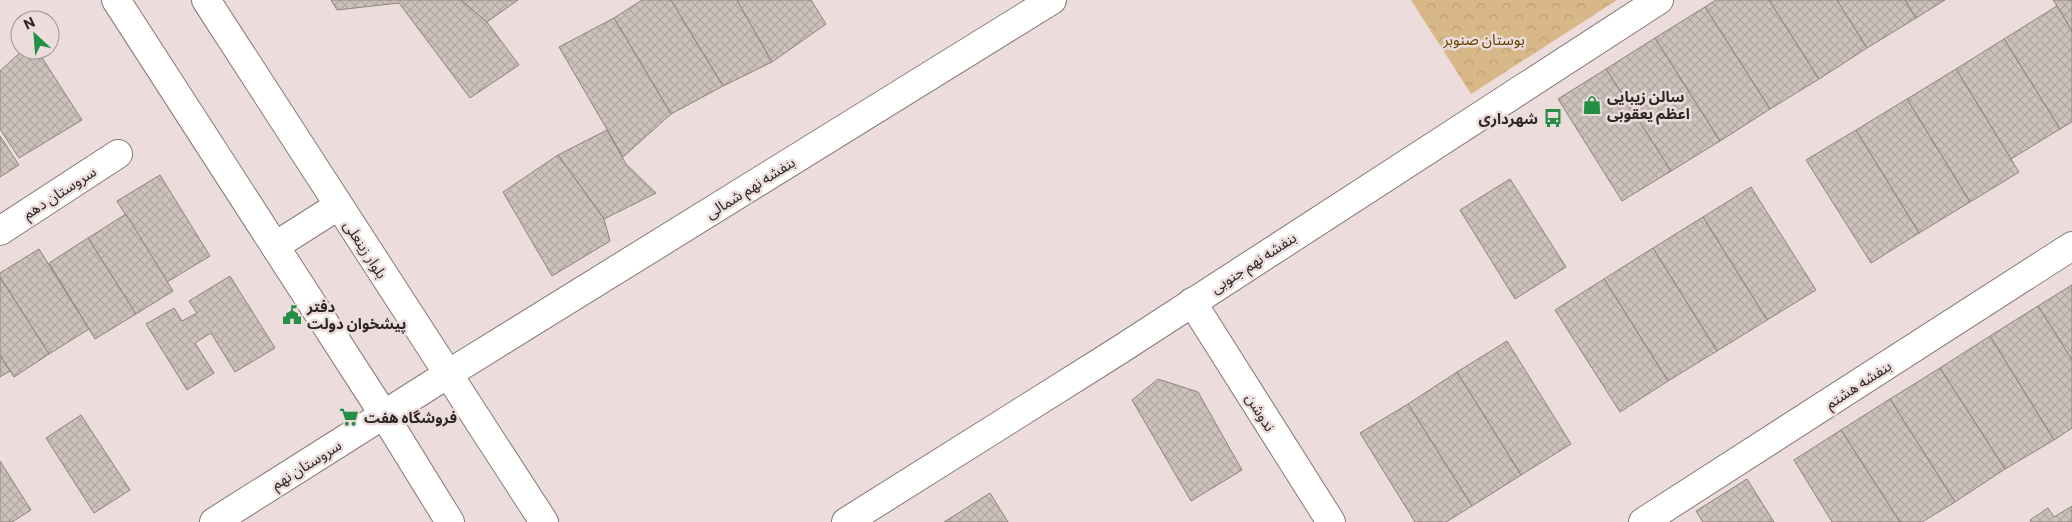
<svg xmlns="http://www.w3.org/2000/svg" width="2072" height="522" viewBox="0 0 2072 522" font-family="Commissioner,'Noto Sans Arabic',sans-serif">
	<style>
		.park { fill: url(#park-crowns) }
		.building { fill: url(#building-cross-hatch); stroke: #8d837d }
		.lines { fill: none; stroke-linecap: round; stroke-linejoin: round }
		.street-casing { stroke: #857977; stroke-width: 30 }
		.secondary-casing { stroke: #857977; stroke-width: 30 }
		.street { stroke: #fff; stroke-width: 28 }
		.secondary { stroke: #fff; stroke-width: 28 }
		.labels { text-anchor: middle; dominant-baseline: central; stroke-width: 5; stroke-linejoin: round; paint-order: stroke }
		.park-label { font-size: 15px; fill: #644100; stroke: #ecdddc }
		.poi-label { font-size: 15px; font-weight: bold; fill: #2c2726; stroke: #ecdddc; text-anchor: start }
		.street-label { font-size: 15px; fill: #2c2726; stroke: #ecdddc }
	</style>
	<defs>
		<pattern id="park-crowns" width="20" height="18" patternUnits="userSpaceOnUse" patternTransform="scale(1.25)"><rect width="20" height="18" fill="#d8b788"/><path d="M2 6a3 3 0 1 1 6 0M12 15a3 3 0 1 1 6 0" fill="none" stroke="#ba9d75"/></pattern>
		<pattern id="building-cross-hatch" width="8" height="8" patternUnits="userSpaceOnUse" patternTransform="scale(1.25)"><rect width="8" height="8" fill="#cdc2bb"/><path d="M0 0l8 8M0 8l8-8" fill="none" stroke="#b0a7a1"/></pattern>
	</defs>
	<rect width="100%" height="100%" fill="#ecdddc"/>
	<polygon class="park" points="1411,0 1617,0 1471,94"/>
	<g class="building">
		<polygon points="331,0 461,0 487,22 519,65 470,98 399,3 337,10"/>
		<polygon points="461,0 518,0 487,22"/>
		<polygon points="642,0 671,0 723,86 671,114 614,18"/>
		<polygon points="671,0 737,0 772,62 723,86"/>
		<polygon points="737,0 811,0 826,24 772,62"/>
		<polygon points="1716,0 1769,0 1819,79 1770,109 1705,7"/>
		<polygon points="1769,0 1837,0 1867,48 1819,79"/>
		<polygon points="1837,0 1905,0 1916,18 1867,48"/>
		<polygon points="1905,0 1945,0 1916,18"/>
		<polygon points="2053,0 2072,0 2072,31 2057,6"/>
		<polygon points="2057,6 2072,31 2072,122 2060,129 2004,39"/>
		<polygon points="1705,7 1770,109 1720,141 1655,38"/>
		<polygon points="614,18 671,114 623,157 559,47"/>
		<polygon points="1655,38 1720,141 1671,171 1606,69"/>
		<polygon points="2004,39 2060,129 2011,159 1956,69"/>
		<polygon points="23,50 37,50 82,120 19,158 0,129 0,71"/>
		<polygon points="1606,69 1671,171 1622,201 1558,99"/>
		<polygon points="1956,69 2019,172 1970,202 1907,99"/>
		<polygon points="1907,99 1970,202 1919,233 1856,130"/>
		<polygon points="607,130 626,164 656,193 604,219 558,155"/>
		<polygon points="1856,130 1919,233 1871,263 1806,160"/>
		<polygon points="0,136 19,165 0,177"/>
		<polygon points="558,155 604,219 610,241 552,276 503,192"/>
		<polygon points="160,175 210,256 167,282 117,201"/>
		<polygon points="1510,179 1566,267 1515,299 1460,210"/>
		<polygon points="1751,187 1816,290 1767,320 1703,217"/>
		<polygon points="126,214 173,291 136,314 88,238"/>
		<polygon points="1703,217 1767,320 1717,351 1653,248"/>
		<polygon points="88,238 136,314 95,339 49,263"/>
		<polygon points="1653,248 1717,351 1668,381 1604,279"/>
		<polygon points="39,249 89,329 49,354 0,277 0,273"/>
		<polygon points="230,276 275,348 235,372 211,333 195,343 214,373 187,390 146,324 174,308 182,321 197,313 189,301"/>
		<polygon points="0,277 49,354 14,377 0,355"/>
		<polygon points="1604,279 1668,381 1620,412 1555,310"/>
		<polygon points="2072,285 2072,360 2038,306"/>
		<polygon points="2038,306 2072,360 2072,428 2054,440 1990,336"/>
		<polygon points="1990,336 2054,440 2005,469 1940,368"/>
		<polygon points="1507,341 1571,444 1521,475 1457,372"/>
		<polygon points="0,355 10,371 0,377"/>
		<polygon points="1940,368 2005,469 1955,502 1890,399"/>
		<polygon points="1457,372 1521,475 1472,506 1408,404"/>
		<polygon points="1158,379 1198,392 1242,470 1191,501 1132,400"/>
		<polygon points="1890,399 1955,502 1922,522 1900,522 1841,430"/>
		<polygon points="1408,404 1472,506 1446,522 1415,522 1360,433"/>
		<polygon points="81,415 130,490 94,513 46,438"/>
		<polygon points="1841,430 1900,522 1832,522 1794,460"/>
		<polygon points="0,461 31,510 12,522 0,522"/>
		<polygon points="1747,479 1774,522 1703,522 1696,511"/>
		<polygon points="990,493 1008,522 944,522"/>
		<polygon points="2072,506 2072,522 2031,522 2030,520 2048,508 2054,517"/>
	</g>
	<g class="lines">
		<g class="street-casing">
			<g id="street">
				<polyline points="0,231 118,154"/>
				<polyline points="214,522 448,374"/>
				<polyline points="1643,522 2072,246"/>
			</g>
		</g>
		<g class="secondary-casing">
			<g id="secondary">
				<polyline points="116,0 384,415 450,522"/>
				<polyline points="206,0 544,522"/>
				<polyline points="275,246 338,206"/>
				<polyline points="1192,302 1331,522"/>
				<polyline points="448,374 1052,0"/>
				<polyline points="846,522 1118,351 1659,0"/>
			</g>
		</g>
		<use href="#street" class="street"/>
		<use href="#secondary" class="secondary"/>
	</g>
	<defs>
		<g id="shop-bare" transform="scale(1.5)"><path d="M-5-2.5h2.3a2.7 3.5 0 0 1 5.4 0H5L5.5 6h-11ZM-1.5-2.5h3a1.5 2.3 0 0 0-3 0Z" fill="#268f46" stroke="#ecdddc" stroke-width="2.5" paint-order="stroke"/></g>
		<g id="bus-bare" transform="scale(1.5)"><path d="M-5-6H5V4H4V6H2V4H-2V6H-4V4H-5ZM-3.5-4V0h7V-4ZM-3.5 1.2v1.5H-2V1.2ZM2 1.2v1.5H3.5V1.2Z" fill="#268f46" stroke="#ecdddc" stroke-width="2.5" paint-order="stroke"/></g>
		<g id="civic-bare" transform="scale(1.5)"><path d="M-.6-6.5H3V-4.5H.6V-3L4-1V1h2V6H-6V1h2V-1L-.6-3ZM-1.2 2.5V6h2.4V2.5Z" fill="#268f46" stroke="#ecdddc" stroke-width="2.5" paint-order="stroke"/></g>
		<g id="supermarket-bare" transform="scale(1.5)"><path d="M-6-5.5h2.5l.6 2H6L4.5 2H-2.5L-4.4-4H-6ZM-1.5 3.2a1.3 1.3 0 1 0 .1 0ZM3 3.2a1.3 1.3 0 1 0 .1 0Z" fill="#268f46" stroke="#ecdddc" stroke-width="2.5" paint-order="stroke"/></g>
	</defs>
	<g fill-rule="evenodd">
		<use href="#shop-bare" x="1592" y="105"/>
		<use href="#bus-bare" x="1553" y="118"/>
		<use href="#civic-bare" x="292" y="315"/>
		<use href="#supermarket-bare" x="349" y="417"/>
	</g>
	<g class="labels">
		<g class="park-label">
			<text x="1484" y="39">بوستان صنوبر</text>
		</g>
		<g class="poi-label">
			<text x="1607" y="96">سالن زیبایی<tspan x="1607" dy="17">اعظم یعقوبی</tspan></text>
			<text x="1538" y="118" text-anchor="end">شهرداری</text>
			<text x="307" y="306">دفتر<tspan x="307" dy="17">پیشخوان دولت</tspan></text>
			<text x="364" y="417">فروشگاه هفت</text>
		</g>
		<g class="street-label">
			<text transform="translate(750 187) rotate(-32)">بنفشه نهم شمالی</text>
			<text transform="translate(59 192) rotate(-33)">سروستان دهم</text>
			<text transform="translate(366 249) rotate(57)">بلوار زینعلی</text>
			<text transform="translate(1253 262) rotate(-33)">بنفشه نهم جنوبی</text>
			<text transform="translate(1858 384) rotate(-33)">بنفشه هشتم</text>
			<text transform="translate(1261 412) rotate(58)">ندوشن</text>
			<text transform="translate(306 464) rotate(-32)">سروستان نهم</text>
		</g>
	</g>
	<g transform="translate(35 35) rotate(334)"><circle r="24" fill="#ecdddc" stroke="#9f9493"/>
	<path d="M0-4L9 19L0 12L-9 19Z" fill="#268f46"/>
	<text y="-8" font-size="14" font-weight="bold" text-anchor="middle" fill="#2c2726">N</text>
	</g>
</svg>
